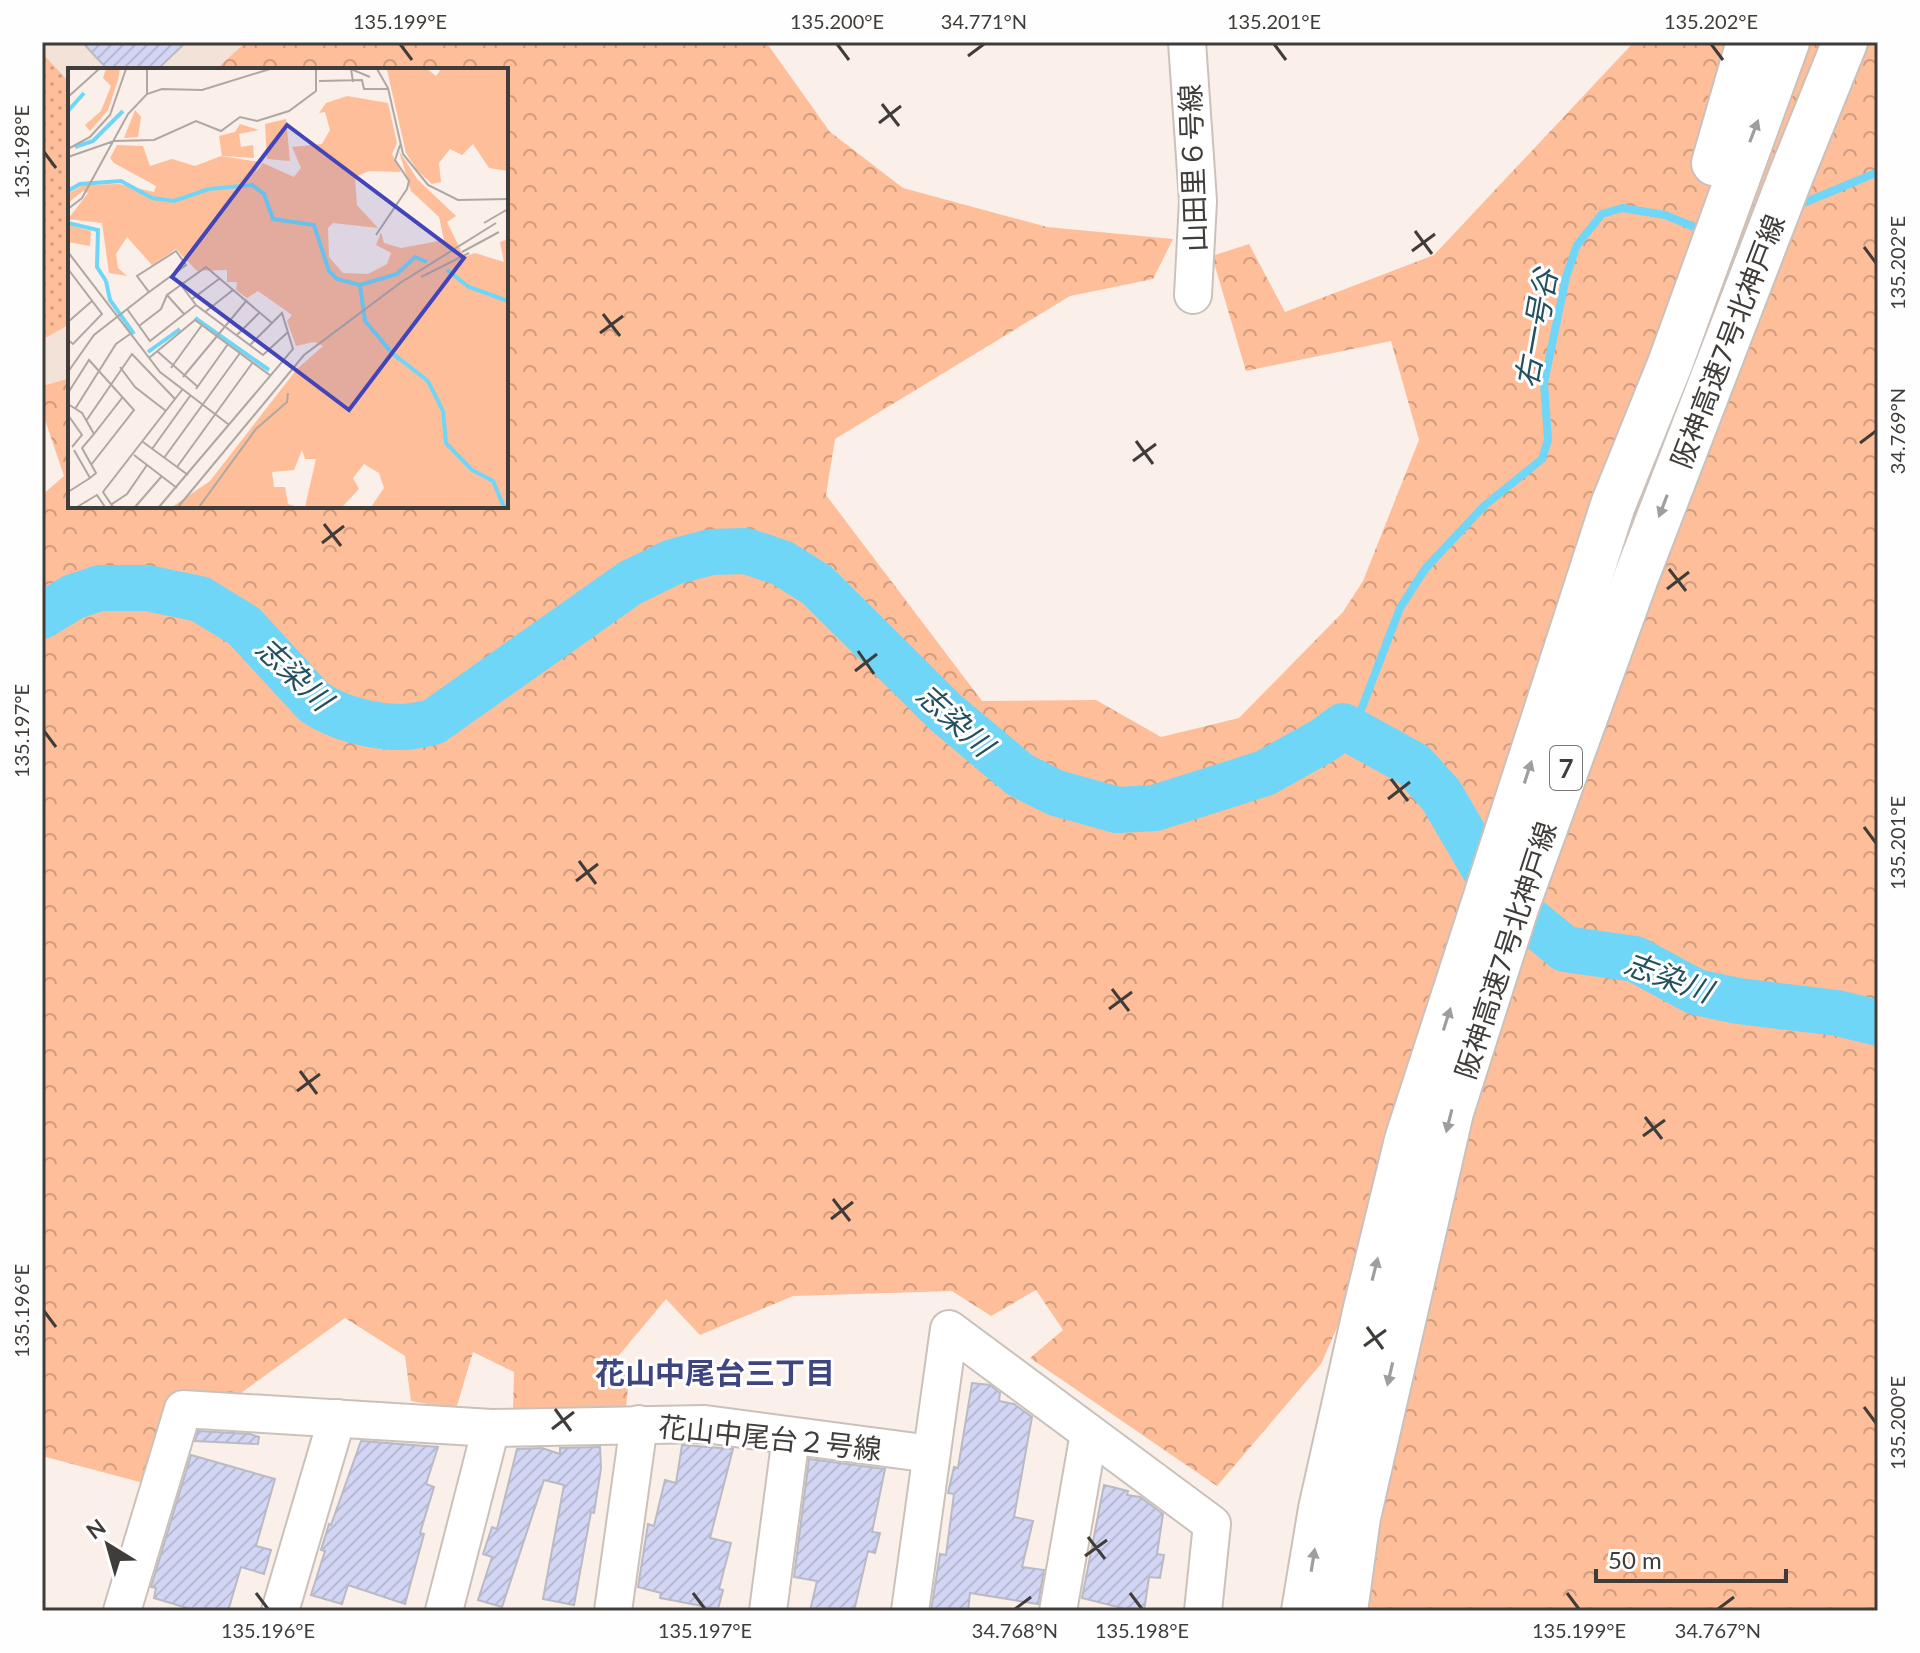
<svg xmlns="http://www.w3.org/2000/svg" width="1920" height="1653" viewBox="0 0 1920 1653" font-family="Lato,'Noto Sans JP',sans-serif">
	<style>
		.built { fill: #f3e2d8 }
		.forest { fill: url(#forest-crowns) }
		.park { fill: url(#park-dots) }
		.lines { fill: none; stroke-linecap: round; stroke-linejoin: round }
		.stream { stroke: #6fd6f8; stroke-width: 8 }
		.river { stroke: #6fd6f8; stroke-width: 46 }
		.building { fill: url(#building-hatch); stroke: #b9bac4; stroke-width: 2 }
		.minor-casing { stroke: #cbc1bb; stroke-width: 40 }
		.highway-casing { stroke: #cbc1bb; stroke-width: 48 }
		.minor { stroke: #fff; stroke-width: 36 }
		.highway { stroke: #fff; stroke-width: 44 }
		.oneway { fill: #a09e9c }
		.ticks { fill: none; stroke: #403c39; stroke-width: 3 }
		.labels { text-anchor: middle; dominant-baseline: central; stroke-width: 6; stroke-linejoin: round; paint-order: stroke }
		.shield { fill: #fefefe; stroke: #797674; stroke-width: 2 }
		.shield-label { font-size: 26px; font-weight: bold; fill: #403c39 }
		.street-label { font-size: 28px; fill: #403c39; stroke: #fefefe }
		.water-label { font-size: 30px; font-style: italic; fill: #23505f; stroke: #fefefe }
		.neighbourhood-label { font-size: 30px; font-weight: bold; fill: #3e4581; stroke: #fefefe }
		.inset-river { fill: none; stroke: #6fd6f8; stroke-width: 4 }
		.inset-road { fill: none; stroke: #b0a7a3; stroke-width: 2 }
		.view { fill: #4244b9; fill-opacity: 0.15; stroke: #4244b9; stroke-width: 4 }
		.inset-edge { fill: none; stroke: #403c39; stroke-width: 4 }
		.neatline { fill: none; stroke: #403c39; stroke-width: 3 }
		.ticks-label { font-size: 20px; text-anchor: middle; fill: #403c39 }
	</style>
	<defs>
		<pattern id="forest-crowns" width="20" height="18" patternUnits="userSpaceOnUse" patternTransform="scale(2)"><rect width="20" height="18" fill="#febe99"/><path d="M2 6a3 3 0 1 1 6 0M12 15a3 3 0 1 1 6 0" fill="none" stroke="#cf9c7e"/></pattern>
		<pattern id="park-dots" width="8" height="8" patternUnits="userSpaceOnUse" patternTransform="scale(2)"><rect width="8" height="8" fill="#febe99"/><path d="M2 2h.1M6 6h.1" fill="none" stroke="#cf9c7e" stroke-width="1.8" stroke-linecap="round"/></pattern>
		<pattern id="building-hatch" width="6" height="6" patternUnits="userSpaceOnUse" patternTransform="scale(2)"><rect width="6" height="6" fill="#d2d6f4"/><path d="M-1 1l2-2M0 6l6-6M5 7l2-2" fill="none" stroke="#b5b9d2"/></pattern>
	</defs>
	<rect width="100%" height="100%" fill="#faefe9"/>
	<polygon class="built" points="42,42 246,42 215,70 70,70 70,378 42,386"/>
	<polygon class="forest" points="246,42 766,42 830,132 903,188 1047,227 1173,239 1153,279 1070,296 835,439 826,495 982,701 1096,700 1161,737 1239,718 1343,612 1363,581 1419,440 1391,341 1246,371 1212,256 1249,244 1285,312 1434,255 1634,42 1878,42 1878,1611 1350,1611 1410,1344 1340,1321 1321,1364 1217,1486 1030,1358 1063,1330 1036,1290 991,1316 952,1291 793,1296 700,1335 666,1299 610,1366 629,1377 626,1408 513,1410 514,1372 473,1352 456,1409 411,1401 405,1356 345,1318 234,1398 176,1396 140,1482 42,1456 42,495 64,476 42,411 42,386 70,378 70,506 506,506 506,70 215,70"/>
	<polygon class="park" points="42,53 70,83 70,324 45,338 42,332"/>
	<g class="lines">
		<g class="stream">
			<polyline points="1794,207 1878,172"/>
			<polyline points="1343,726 1361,710 1400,608 1425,569 1484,506 1542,459 1548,440 1544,383 1566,277 1577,245 1602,214 1622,208 1665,215 1704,231"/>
		</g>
		<path class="river" d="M 42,616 L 73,597 L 100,588 L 147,588 L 200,599 L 244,626 L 314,702 C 337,718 372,727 401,727 C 411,727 423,724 433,722 L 630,583 L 673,562 L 711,552 L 746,551 L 782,563 L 817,585 L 945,712 L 1020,775 L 1056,793 L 1117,810 L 1155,808 L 1265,773 L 1324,740 L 1343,726 L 1414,765 L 1441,795 L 1486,872 L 1526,917 L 1565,949 L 1635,959 L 1696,992 L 1738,1001 L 1837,1013 L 1878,1023"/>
	</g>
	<g class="building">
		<polygon points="82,42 186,42 157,70 108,70"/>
		<polygon points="972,1383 990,1385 1000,1393 999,1401 1014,1404 1032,1417 1014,1517 1033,1521 1022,1567 1044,1570 1038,1604 970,1593 968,1611 931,1611 940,1554 946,1555 954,1494 948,1493 954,1467 958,1468"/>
		<polygon points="198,1431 250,1434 259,1437 258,1444 195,1441"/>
		<polygon points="361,1441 438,1447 426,1484 434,1487 420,1533 424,1534 405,1604 348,1585 342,1604 311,1595 325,1551 321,1550 329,1524 331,1525"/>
		<polygon points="682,1445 733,1449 710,1538 731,1543 719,1589 723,1590 718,1609 660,1598 661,1593 638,1587 648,1524 654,1526 665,1480 676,1483"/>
		<polygon points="600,1447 601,1468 594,1513 591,1512 574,1605 543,1599 564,1485 544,1480 502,1607 478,1600 492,1557 483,1554 492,1527 497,1529 517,1449 542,1448 560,1454 560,1448"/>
		<polygon points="191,1455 275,1479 256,1546 271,1550 264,1574 241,1567 228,1611 197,1611 154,1598 156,1588 151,1587"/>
		<polygon points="809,1459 885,1469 872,1532 880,1533 875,1553 868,1551 854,1611 810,1611 817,1581 794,1577"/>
		<polygon points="1104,1485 1128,1491 1127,1495 1140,1497 1163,1514 1157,1554 1164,1555 1160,1578 1149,1577 1144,1611 1122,1611 1122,1608 1082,1598"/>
	</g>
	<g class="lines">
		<g class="minor-casing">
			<g id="minor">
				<polyline points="1187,42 1198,201 1193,295"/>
				<polyline points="122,1611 183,1409 491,1428 705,1424 931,1454"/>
				<polyline points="280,1611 337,1418"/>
				<polyline points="444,1611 491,1428"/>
				<polyline points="613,1611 639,1424"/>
				<polyline points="768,1611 791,1436"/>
				<polyline points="910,1611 949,1329 1212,1524 1203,1611"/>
				<polyline points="1058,1611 1089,1433"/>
			</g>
		</g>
		<g class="highway-casing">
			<g id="highway">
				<polyline points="1714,163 1749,42"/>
				<polyline points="1304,1611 1321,1509 1366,1308 1407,1140 1613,505 1670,364 1787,42"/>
				<polyline points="1345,1611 1358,1517 1451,1112 1516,908 1635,580 1792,173 1845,42"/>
			</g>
		</g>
		<use href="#minor" class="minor"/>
		<use href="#highway" class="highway"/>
	</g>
	<defs><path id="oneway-solid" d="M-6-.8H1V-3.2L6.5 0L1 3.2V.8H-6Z" transform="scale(2)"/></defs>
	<g class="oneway">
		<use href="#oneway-solid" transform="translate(1754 131) rotate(-69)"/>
		<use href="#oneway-solid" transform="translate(1663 506) rotate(111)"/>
		<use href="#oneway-solid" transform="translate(1528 772) rotate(-72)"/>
		<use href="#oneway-solid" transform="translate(1447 1019) rotate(-72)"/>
		<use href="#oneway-solid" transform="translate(1449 1121) rotate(104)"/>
		<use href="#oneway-solid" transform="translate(1375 1269) rotate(-76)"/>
		<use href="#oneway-solid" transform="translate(1390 1374) rotate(103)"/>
		<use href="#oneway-solid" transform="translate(1313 1560) rotate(-81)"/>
	</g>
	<path class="ticks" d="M 400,44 L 412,60M 837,44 L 849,60M 1274,44 L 1286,60M 1711,44 L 1723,60M 968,56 L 984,44M 882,104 L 899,126M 879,123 L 901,106M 44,152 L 56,168M 1415,231 L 1432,254M 1864,247 L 1876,263M 1412,251 L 1435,234M 603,314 L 620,336M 600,333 L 623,316M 1136,441 L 1153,464M 1860,443 L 1876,431M 1133,461 L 1156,444M 324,524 L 341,546M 322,543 L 344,526M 1669,569 L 1686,591M 1667,589 L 1689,572M 858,651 L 874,674M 855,671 L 877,654M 44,731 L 56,747M 1391,779 L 1408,801M 1388,799 L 1410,782M 1864,827 L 1876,843M 579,861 L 596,884M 576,881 L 598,864M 1112,989 L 1129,1011M 1109,1009 L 1132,992M 300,1071 L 317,1094M 297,1091 L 320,1074M 1645,1117 L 1662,1139M 1643,1136 L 1665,1120M 833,1199 L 850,1221M 831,1219 L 853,1202M 44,1311 L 56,1327M 1367,1327 L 1383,1349M 1364,1346 L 1386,1330M 1864,1407 L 1876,1423M 555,1409 L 571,1431M 552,1429 L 574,1412M 1088,1537 L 1105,1559M 1085,1556 L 1107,1540M 256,1593 L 268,1609M 693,1593 L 705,1609M 1130,1593 L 1142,1609M 1567,1593 L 1579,1609M 1015,1609 L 1031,1597M 1718,1609 L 1734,1597"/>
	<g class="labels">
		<rect class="shield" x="1550" y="746" width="32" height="44" rx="6"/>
		<g class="shield-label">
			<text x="1566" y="768">7</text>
		</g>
		<g class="street-label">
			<text transform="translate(1192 168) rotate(-92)">山田里６号線</text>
			<text transform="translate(1727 341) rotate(-69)">阪神高速7号北神戸線</text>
			<text transform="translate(1505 950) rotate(-72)">阪神高速7号北神戸線</text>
			<text transform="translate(770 1437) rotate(6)">花山中尾台２号線</text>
		</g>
		<g class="water-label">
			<text transform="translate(1535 328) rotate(-80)">右一号谷</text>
			<text transform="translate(295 673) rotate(43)">志染川</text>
			<text transform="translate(956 719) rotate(42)">志染川</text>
			<text transform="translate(1669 976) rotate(20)">志染川</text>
		</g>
		<g class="neighbourhood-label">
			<text x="715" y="1372">花山中尾台三丁目</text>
		</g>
	</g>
	<g transform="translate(68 68)">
		<rect width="440" height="440" fill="#faefe9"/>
		<path d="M 38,1 L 52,1 L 50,12 L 40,42 L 22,63 L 17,57 L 33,43 L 43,18 L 35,10 ZM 359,1 L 368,8 L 373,1 L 440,1 L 440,103 L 421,100 L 405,76 L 394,87 L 382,81 L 371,95 L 373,114 L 364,116 L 349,102 L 338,85 L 319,2 ZM 279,28 L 320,35 L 329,75 L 324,86 L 333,104 L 301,103 L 287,109 L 289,137 L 310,160 L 265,155 L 260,160 L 261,189 L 275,205 L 300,206 L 319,196 L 323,185 L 308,177 L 313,164 L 316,175 L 333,180 L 376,172 L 371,149 L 343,123 L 331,83 L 350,112 L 388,148 L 379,154 L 396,189 L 407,185 L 436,194 L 432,174 L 440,171 L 440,439 L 303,439 L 316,420 L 311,405 L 296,396 L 285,410 L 291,421 L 275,438 L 237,439 L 248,391 L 237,391 L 234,382 L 226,402 L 204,404 L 206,419 L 217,419 L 220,436 L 230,439 L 104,439 L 142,413 L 229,301 L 255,278 L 246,274 L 228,278 L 219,253 L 224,247 L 190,223 L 179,230 L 168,222 L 169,214 L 159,214 L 159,202 L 129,203 L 108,181 L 84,197 L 59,169 L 48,186 L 50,200 L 59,208 L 41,205 L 34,155 L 0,151 L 20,125 L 15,123 L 0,135 L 0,126 L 15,117 L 51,116 L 86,124 L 88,118 L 46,95 L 42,90 L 49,77 L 75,78 L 82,98 L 104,91 L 127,98 L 153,88 L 192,94 L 187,105 L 195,95 L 226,109 L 233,100 L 224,79 L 254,76 L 262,62 L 257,44 L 251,45 L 258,35 ZM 0,157 L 23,163 L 22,178 L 0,174 Z" fill="#febe99"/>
		<path d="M 67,42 L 73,49 L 70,69 L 56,70 ZM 218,51 L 222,93 L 199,91 L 197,56 ZM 172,56 L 191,62 L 171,66 L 173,79 L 185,77 L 186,90 L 154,88 L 151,68 L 167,64 Z" fill="#febe99"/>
		<path class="inset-river" d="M 0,43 L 16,25M 7,79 L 25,73 L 55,43M 0,123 L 12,116 L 53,113 L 84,130 L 106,133 L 141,121 L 184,117 L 196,126 L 205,151 L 246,157 L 261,203 L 269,211 L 292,217 L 297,253 L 324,285 L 360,313 L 375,343 L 378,375 L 404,402 L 425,413 L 436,439M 0,155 L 30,162 L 29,199 L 38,213M 379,202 L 401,219 L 440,233M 38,213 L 42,232 L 66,266M 292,217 L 329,206 L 347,189 L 359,194M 127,250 L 201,302M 80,284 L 112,261"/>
		<path class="inset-road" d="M 79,1 L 79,26M 309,1 L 320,20 L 335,86 L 360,117 L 390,132 L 440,131M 251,13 L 294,12 L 296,21 L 320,21M 285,14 L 283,1 L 302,9M 0,29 L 31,1M 0,81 L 22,69 L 42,47 L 58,1M 0,89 L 46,73 L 86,72 L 128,53 L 153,63 L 172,49 L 189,53 L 221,43 L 248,23 L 248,1M 0,141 L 14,130 L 60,46 L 79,26 L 94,21 L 134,22 L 202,1M 416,155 L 440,141M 308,167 L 339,121 L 341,113 L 327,92 L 332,77M 108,183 L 118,197 L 81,224 L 69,208 ZM 0,184 L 92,304 L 160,356M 394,184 L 431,164M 0,201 L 34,246 L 5,276 L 0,272M 353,209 L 401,185M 113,217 L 128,237 L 195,287 L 220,264M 99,227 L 116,246M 124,231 L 151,211M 59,241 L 82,273 L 128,237M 137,244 L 165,222M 0,254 L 24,233M 71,258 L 93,241 L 99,227 L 138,199 L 204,255M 168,268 L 192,244M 89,283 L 130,319M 81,290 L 127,252 L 203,308M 52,299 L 67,319 L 98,343M 103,300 L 134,257M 0,304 L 26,267 L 81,224M 115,309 L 179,232M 128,321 L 160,276M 0,325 L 21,292 L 66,342 L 23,397M 0,336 L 14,345 L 26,366 L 14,380 L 28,405 L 22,410M 7,341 L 48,276 L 62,266M 0,347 L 14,367 L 4,379M 18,353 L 64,286 L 107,331M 26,366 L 54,330M 75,374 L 120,407M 84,381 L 122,328M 66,387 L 109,420M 96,390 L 172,285M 109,399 L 185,294M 0,424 L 22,410 L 6,382M 44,436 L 59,426 L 79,397M 9,439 L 29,427 L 37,439M 45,439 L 35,424 L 114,322M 67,439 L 94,408M 91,439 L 225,281 L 214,245 L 182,277M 110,439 L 236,287 L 332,215 L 428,155M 131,439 L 188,361 L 219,334 L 220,325"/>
		<path class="view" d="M 219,57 L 396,190 L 281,342 L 104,209 Z"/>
		<rect width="440" height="440" class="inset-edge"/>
	</g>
	<rect width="1920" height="1653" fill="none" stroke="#fefefe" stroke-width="88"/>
	<g transform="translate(108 1545) rotate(323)" stroke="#fefefe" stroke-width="6" paint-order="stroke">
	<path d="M0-6L14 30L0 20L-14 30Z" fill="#403c39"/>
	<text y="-12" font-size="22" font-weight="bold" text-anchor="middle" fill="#403c39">N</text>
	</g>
	<path d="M1596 1569v12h190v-12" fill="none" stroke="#403c39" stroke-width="4"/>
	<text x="1608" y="1569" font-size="24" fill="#403c39" stroke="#fefefe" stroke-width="6" paint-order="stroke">50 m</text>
	<rect x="44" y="44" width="1832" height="1565" class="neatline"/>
	<g class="ticks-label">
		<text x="400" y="29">135.199°E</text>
		<text x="837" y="29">135.200°E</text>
		<text x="984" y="29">34.771°N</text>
		<text x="1274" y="29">135.201°E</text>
		<text x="1711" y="29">135.202°E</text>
		<text transform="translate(22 152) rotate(-90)" y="7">135.198°E</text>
		<text transform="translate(1898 263) rotate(-90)" y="7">135.202°E</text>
		<text transform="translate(1898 431) rotate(-90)" y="7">34.769°N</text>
		<text transform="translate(22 731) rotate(-90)" y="7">135.197°E</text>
		<text transform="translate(1898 843) rotate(-90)" y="7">135.201°E</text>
		<text transform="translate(22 1311) rotate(-90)" y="7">135.196°E</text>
		<text transform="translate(1898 1423) rotate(-90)" y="7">135.200°E</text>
		<text x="268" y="1638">135.196°E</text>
		<text x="705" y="1638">135.197°E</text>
		<text x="1015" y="1638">34.768°N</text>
		<text x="1142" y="1638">135.198°E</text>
		<text x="1579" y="1638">135.199°E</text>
		<text x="1718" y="1638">34.767°N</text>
	</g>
</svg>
